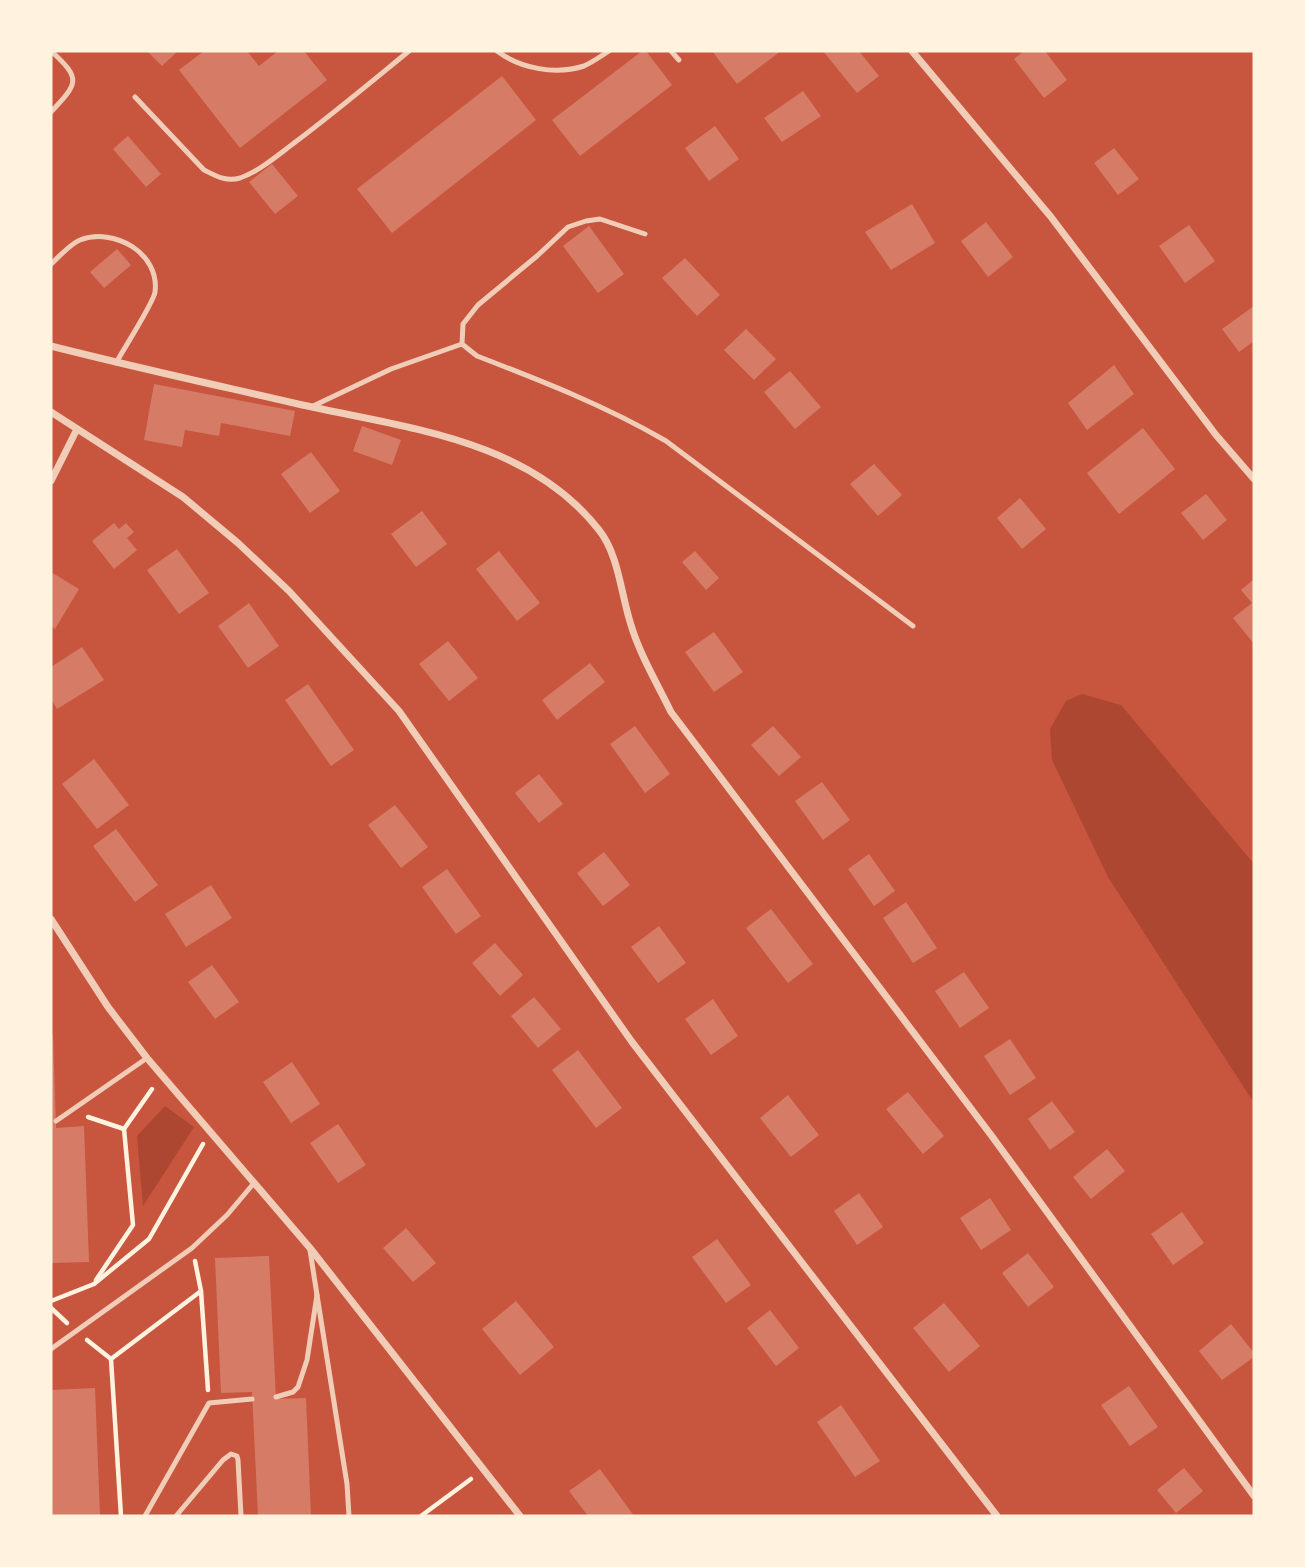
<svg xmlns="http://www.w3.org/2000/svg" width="1305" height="1567" viewBox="0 0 1305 1567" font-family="Lato,sans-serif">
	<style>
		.green { fill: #ae4732 }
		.building { fill: #d67c66 }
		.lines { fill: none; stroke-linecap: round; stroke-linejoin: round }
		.path { stroke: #fff3e0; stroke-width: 4.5 }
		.service { stroke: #f1ccb7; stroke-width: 5 }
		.minor { stroke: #f1ccb7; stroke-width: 7 }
	</style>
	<rect width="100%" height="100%" fill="#c8553d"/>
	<g class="green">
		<polygon points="1082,694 1121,705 1254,864 1254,1103 1108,877 1052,760 1050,729 1066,701"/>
		<polygon points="165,1106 194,1127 143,1206 137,1136"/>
	</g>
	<g class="building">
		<polygon points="147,51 178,51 162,66"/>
		<polygon points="204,51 247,51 259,66 278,51 304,51 327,80 240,148 179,70"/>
		<polygon points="642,51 646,51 672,85 580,156 552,120"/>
		<polygon points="712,51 781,51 737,84"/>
		<polygon points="823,51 859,51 879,76 857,93"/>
		<polygon points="1024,51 1045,51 1067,80 1044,98 1014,59"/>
		<polygon points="502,76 536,120 392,233 357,189"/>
		<polygon points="803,91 821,116 782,142 764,118"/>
		<polygon points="715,126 739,159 709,181 685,148"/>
		<polygon points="128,136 161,174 146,187 113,149"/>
		<polygon points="1114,148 1139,179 1118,195 1094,163"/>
		<polygon points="272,164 298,196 275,214 249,182"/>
		<polygon points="912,204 935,243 891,270 865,232"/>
		<polygon points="986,222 1013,257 988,277 961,241"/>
		<polygon points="1189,225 1215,261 1185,283 1159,246"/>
		<polygon points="589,226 624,274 598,293 563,246"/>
		<polygon points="117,249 131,265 104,288 90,272"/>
		<polygon points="685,258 720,295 697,316 662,278"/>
		<polygon points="1254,306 1254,341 1239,352 1222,329"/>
		<polygon points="746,329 776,359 754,380 724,350"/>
		<polygon points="1114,365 1134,394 1087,430 1068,403"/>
		<polygon points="790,371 821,407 795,429 764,392"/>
		<polygon points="154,384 295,411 290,436 221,423 219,436 185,430 182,447 144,440"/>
		<polygon points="362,426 401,440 392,465 353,451"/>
		<polygon points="1143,428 1175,469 1119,514 1087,473"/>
		<polygon points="311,452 340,491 310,513 281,474"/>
		<polygon points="874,464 902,495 878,516 850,484"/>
		<polygon points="1206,494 1227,520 1203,540 1181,513"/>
		<polygon points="1020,498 1046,529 1022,549 997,518"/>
		<polygon points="422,511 447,544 416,567 391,534"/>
		<polygon points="114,523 119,529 126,523 134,532 127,538 137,550 114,569 92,541"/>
		<polygon points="177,549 209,593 179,614 147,570"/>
		<polygon points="499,551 540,603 517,621 476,569"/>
		<polygon points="695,551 719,578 706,590 682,562"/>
		<polygon points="51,572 79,589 55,629 51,626"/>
		<polygon points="1254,579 1254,644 1233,618 1252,603 1241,590"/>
		<polygon points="249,603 279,646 248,668 218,626"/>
		<polygon points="714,632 743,672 714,692 685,652"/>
		<polygon points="448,641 478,678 449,701 419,664"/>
		<polygon points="82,647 104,680 57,709 51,699 51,667"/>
		<polygon points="590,663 605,682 557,720 542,700"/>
		<polygon points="308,684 354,750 331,766 285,700"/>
		<polygon points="635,726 670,774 645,793 610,744"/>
		<polygon points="773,726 801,757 779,776 751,745"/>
		<polygon points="94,759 129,805 97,829 62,784"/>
		<polygon points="539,774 563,804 539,823 515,793"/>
		<polygon points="822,782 850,820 823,840 795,801"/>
		<polygon points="395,805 428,847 401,868 368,825"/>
		<polygon points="116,829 158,885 135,902 93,846"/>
		<polygon points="604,852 630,885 603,906 577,873"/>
		<polygon points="869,854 895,891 874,906 848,869"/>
		<polygon points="447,869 481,916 456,934 422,887"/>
		<polygon points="211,885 232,918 186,947 165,914"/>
		<polygon points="906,902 937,948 913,963 883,918"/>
		<polygon points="771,909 813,964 788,983 746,928"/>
		<polygon points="659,926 686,963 658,983 631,947"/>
		<polygon points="495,943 523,975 500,996 472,963"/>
		<polygon points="212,965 239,1002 215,1019 188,982"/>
		<polygon points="964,972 989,1008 960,1028 935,991"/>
		<polygon points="534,997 561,1029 538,1048 511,1016"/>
		<polygon points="713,999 738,1036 711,1055 685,1019"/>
		<polygon points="51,1035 53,1035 56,1128 84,1126 89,1262 51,1263"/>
		<polygon points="1010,1039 1036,1078 1010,1095 984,1056"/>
		<polygon points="578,1050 622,1108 596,1128 552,1070"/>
		<polygon points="292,1062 320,1104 291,1123 263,1082"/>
		<polygon points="908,1092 944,1136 923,1154 886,1109"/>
		<polygon points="788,1095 819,1135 791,1157 760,1118"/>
		<polygon points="1052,1101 1075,1132 1050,1150 1028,1119"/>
		<polygon points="338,1124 366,1165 338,1183 310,1143"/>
		<polygon points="1107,1149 1125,1171 1091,1199 1073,1177"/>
		<polygon points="859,1193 883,1227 857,1245 834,1211"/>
		<polygon points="990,1198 1011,1230 981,1250 960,1218"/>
		<polygon points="1182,1212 1204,1243 1173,1265 1151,1234"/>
		<polygon points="406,1228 436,1263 413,1282 383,1248"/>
		<polygon points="717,1239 751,1285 726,1303 692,1257"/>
		<polygon points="1028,1253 1054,1287 1028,1307 1002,1273"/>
		<polygon points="269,1256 276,1399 306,1398 311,1516 258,1516 252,1392 221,1393 215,1258"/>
		<polygon points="516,1301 554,1347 520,1375 482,1329"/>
		<polygon points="944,1303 980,1346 949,1372 913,1328"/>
		<polygon points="770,1310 799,1348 776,1366 747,1328"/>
		<polygon points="1231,1324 1254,1353 1254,1357 1222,1380 1199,1351"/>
		<polygon points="1129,1386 1158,1427 1130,1446 1101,1405"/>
		<polygon points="95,1388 100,1516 51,1516 51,1390"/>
		<polygon points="841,1405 880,1461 855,1477 817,1422"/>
		<polygon points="1184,1468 1203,1491 1176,1513 1157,1490"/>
		<polygon points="600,1469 634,1516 588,1516 569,1491"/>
	</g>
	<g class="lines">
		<g class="path">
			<polyline points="88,1117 124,1129"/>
			<polyline points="195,1261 201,1291"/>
			<polyline points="96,1280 133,1225 124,1129 152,1089"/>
			<polyline points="51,1301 94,1284 149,1239 203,1144"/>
			<polyline points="51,1308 67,1323"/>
			<polyline points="87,1340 111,1359"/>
			<polyline points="121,1516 111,1359 201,1291 208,1390"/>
			<polyline points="421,1516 471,1479"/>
		</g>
		<g class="service">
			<path d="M 51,51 C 82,79 78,83 51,112"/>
			<path d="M 497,51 C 521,69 556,75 584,66 C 593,62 601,56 609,51"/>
			<polyline points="671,51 679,60"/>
			<path d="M 135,97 L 204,170 C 216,176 226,182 240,178 C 258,172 278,155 294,143 C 334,113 371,82 409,51"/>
			<path d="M 645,234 L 600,219 L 586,221 L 568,227 L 537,256 L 478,305 L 463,324 L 462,344 L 477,356 C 542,381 606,406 666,441 L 913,626"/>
			<path d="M 51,264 C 59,257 70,244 80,240 C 114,227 160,253 155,292 C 154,302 123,350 116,363"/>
			<polyline points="311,407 391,369 462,344"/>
			<polyline points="56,1121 147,1058"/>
			<polyline points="317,1295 347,1484 349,1516"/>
			<polyline points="51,1349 192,1248 227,1215 254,1183"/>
			<polyline points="276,1397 293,1392 298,1387 307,1360 317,1295 310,1250"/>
			<polyline points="145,1516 209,1403 252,1399"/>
			<polyline points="176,1516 223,1460 231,1454 237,1456 238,1460 241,1516"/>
		</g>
		<g class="minor">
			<polyline points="912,51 1051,217 1216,435 1254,479"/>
			<path d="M 51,346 C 133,367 216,385 298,404 C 404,428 527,438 599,530 C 619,555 621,595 631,625 C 640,655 657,683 671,712 L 991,1135 L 1254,1496"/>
			<polyline points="51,412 183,497 238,543 289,591 399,711 632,1042 997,1516"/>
			<polyline points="51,481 77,429"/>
			<polyline points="51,919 108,1007 147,1058 310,1248 520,1516"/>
		</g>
	</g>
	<rect width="1305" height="1567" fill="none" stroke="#fff3e0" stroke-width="105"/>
</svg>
